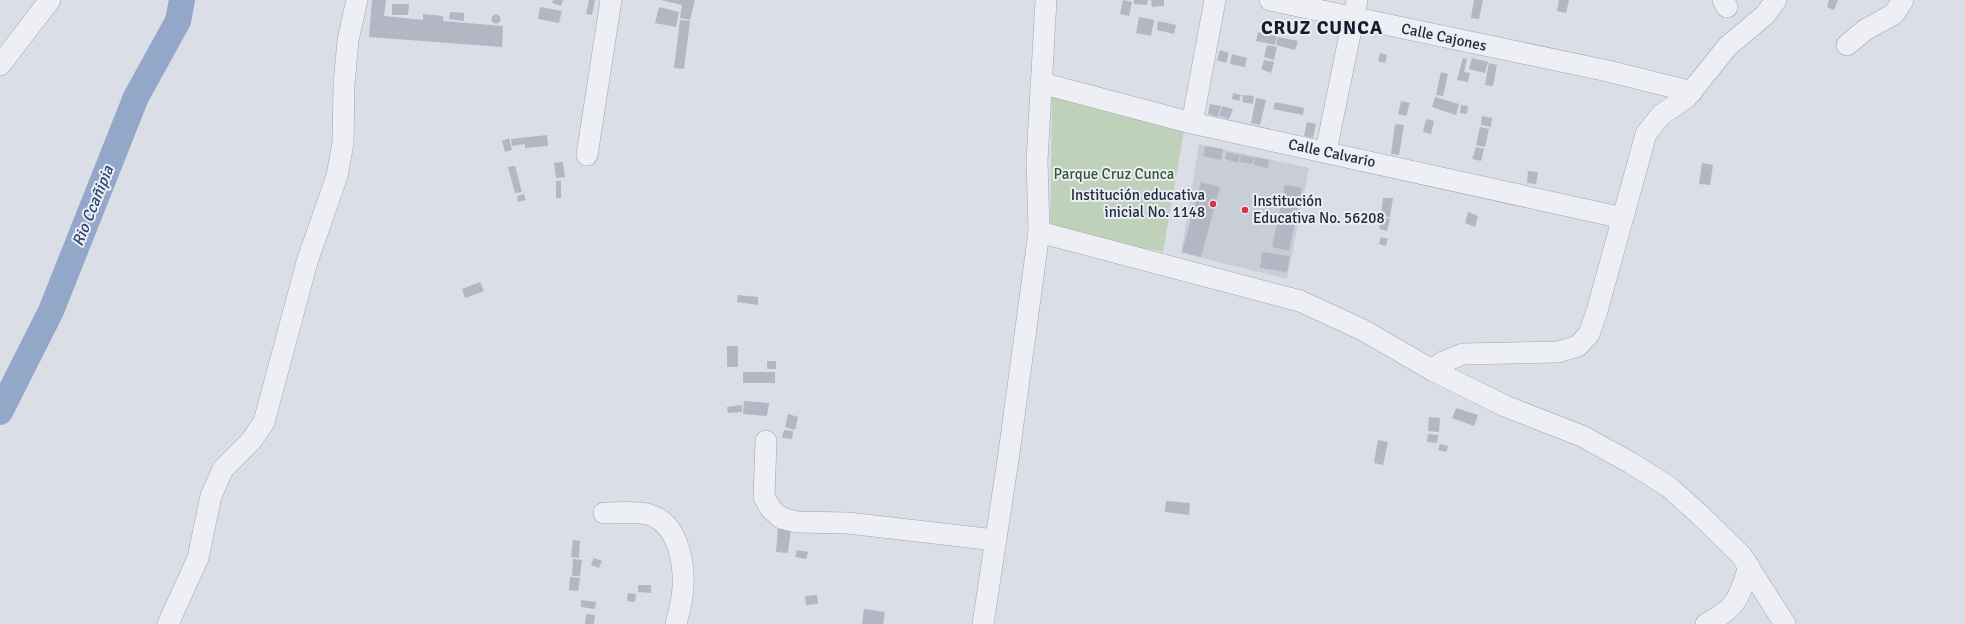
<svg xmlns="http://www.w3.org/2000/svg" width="1965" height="624" viewBox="0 0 1965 624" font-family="Signika,sans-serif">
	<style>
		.built { fill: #c9cdd8 }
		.green { fill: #bfd1bb }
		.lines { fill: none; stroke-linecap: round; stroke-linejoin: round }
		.river { stroke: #93a8c9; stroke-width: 26 }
		.building { fill: #b2b7c3 }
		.minor-casing { stroke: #a0a5b0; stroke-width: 22 }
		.minor { stroke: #eeeff5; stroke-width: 21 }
		.poi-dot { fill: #d43740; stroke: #eaedf4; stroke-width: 1.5 }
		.labels { text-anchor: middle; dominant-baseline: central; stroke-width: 4; stroke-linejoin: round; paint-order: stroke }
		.street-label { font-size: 15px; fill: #242b3d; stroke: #eaedf4 }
		.park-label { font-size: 15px; fill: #355931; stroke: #eaedf4 }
		.poi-label { font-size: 15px; fill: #242b3d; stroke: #eaedf4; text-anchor: end }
		.water-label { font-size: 16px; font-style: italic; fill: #2d4572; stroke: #eaedf4 }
		.district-label { font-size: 19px; font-weight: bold; letter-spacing: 1px; fill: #171c2d; stroke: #eaedf4 }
	</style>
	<rect width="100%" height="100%" fill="#dbdee6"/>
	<polygon class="built" points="1199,144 1309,168 1287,279 1181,253"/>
	<polygon class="green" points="1052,90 1185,125 1163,252 1050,230"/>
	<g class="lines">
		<polyline class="river" points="0,412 51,311 136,97 178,21 182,0"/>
	</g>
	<g class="building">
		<polygon points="372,0 386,0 384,16 423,20 423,14 443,16 443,21 503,26 502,47 369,37"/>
		<polygon points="553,0 563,0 561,6 552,3"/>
		<polygon points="589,0 595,0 592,15 586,14"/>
		<polygon points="661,0 695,0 690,20 680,18 682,5"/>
		<polygon points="1123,0 1132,2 1129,16 1120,14"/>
		<polygon points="1134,0 1148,0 1147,5 1134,4"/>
		<polygon points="1151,0 1164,0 1164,6 1152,7"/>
		<polygon points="1474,0 1483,0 1479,19 1471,18"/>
		<polygon points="1559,0 1569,0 1566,13 1557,11"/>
		<polygon points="1829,0 1838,0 1834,10 1827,7"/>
		<polygon points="392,4 409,4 408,15 392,15"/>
		<polygon points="540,7 562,11 559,23 538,19"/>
		<polygon points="659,7 679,12 676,27 655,23"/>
		<polygon points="450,12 464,13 464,21 449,19"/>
		<circle cx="496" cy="19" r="4.5"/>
		<polygon points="1139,17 1154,20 1151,36 1136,33"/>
		<polygon points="680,20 690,21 684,69 674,68"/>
		<polygon points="1158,21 1176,25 1174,34 1157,30"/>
		<polygon points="1258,32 1277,36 1275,45 1256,41"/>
		<polygon points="1278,37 1298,41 1295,50 1276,45"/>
		<polygon points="1267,45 1277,47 1274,60 1264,57"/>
		<polygon points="1220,50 1229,53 1226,63 1217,60"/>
		<polygon points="1380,53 1387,55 1385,63 1378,61"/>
		<polygon points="1232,54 1247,58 1245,67 1230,64"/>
		<polygon points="1463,58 1467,59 1464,72 1470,73 1468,82 1457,80"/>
		<polygon points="1472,58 1488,62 1485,73 1469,69"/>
		<polygon points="1264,60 1274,62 1271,73 1261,69"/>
		<polygon points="1489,63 1497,65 1493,86 1485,85"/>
		<polygon points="1441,72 1448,74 1443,96 1436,95"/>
		<polygon points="1233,93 1241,95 1239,101 1232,99"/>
		<polygon points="1243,95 1254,96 1253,104 1242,102"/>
		<polygon points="1435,97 1459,104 1456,115 1432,107"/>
		<polygon points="1256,98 1266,100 1260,125 1251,123"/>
		<polygon points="1401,101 1410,103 1406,116 1398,114"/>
		<polygon points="1275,102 1304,108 1303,115 1273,109"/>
		<polygon points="1210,104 1221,106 1218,117 1208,114"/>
		<polygon points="1461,105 1468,106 1467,114 1460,113"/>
		<polygon points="1222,106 1233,109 1229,119 1219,116"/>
		<polygon points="1482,116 1492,118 1491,127 1481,125"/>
		<polygon points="1426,119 1434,121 1431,134 1423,132"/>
		<polygon points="1307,122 1316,124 1313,138 1304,136"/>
		<polygon points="1395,124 1404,125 1399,155 1391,154"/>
		<polygon points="1480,127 1489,129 1485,147 1476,145"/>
		<polygon points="547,135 548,146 525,148 525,144 512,146 511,139"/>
		<polygon points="509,138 512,150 505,152 502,141"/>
		<polygon points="1205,146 1223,149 1221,160 1203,156"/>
		<polygon points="1476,147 1484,149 1481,161 1472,159"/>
		<polygon points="1227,152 1240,155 1238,163 1225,159"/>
		<polygon points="1241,155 1254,158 1252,164 1240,162"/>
		<polygon points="1255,157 1269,160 1268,168 1254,165"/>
		<polygon points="563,162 565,177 556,178 554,163"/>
		<polygon points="1702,163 1713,165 1710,185 1699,184"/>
		<polygon points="515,166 522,192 515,193 508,167"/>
		<polygon points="1528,171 1538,172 1536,184 1527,183"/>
		<rect x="556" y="181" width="5" height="17"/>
		<polygon points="1201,182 1220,187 1201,257 1182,252"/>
		<polygon points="1285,185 1302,188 1289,251 1272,247"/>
		<polygon points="524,194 526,200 518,202 517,196"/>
		<polygon points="1383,198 1393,198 1390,217 1381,216"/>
		<polygon points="1468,212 1478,216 1475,227 1465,223"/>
		<polygon points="1382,217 1390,219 1387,231 1379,229"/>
		<polygon points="1381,237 1388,239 1386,246 1379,244"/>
		<polygon points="1262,252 1290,256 1287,272 1260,268"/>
		<polygon points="480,282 484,291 465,298 462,289"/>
		<polygon points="738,295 758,297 758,305 737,302"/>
		<rect x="727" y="346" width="11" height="21"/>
		<rect x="767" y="361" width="9" height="8"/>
		<rect x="743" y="372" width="32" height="11"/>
		<polygon points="744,401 769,403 767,416 743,414"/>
		<polygon points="742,405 742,412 728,413 727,407"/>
		<polygon points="1456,408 1478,415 1474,426 1452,418"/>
		<polygon points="788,414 798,417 795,430 785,427"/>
		<polygon points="1429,417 1440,418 1439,432 1428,431"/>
		<polygon points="784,430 793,431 792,439 782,438"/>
		<polygon points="1428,434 1438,435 1437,443 1427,442"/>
		<polygon points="1378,440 1388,442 1383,465 1374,463"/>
		<polygon points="1440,444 1448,446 1446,452 1438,450"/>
		<polygon points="1166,501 1190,503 1189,515 1165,512"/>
		<polygon points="778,527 791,528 788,553 776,552"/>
		<polygon points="573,540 580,541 579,558 571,557"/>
		<polygon points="797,550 808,552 806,559 795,557"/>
		<polygon points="594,558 602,561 599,568 591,565"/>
		<polygon points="573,559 582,560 580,576 572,576"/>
		<polygon points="570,577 580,578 578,591 569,590"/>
		<polygon points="638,585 651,585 651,593 638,592"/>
		<polygon points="628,593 636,594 635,602 627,601"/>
		<polygon points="817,595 818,604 806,605 805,596"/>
		<polygon points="581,600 596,602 595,609 581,607"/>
		<polygon points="864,609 885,612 883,624 862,624"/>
		<polygon points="586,614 595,615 594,624 585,624"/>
	</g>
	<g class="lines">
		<g class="minor-casing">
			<g id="minor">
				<polyline points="1270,0 1608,71 1692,92"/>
				<polyline points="1723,0 1727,7"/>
				<polyline points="1847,45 1865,30 1894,14 1903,0"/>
				<polyline points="0,65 50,0"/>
				<polyline points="1041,83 1192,123 1623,218"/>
				<polyline points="1192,123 1215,0"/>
				<polyline points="1326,151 1357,0"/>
				<polyline points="587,155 611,0"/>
				<polyline points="1039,232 1300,301 1363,330 1432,370 1505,406 1582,436 1631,463 1669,487 1699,514 1741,555 1785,624"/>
				<polyline points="1432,370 1443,362 1463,354 1558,352 1578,346 1589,334 1597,311 1646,134 1661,115 1686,98 1728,46 1765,15 1776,0"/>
				<polyline points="766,441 764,497 771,509 781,518 797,522 848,523 995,540"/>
				<path d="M 604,513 C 617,513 634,511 647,514 C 680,522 686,569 682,597 C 681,606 678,615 676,624"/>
				<polyline points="168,624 198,558 211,496 223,469 251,441 264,422 307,262 337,176 343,143 344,85 348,40 357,0"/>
				<polyline points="983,624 1009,453 1039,232 1037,161 1046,0"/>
				<path d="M 1706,624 C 1737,608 1739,598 1749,566"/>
			</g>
		</g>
		<use href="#minor" class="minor"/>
	</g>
	<g class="poi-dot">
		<circle cx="1213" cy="204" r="4"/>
		<circle cx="1245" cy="210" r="4"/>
	</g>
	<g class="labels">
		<g class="street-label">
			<text transform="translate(1444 37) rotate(12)">Calle Cajones</text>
			<text transform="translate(1332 153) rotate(12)">Calle Calvario</text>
		</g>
		<g class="park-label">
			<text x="1114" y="174">Parque Cruz Cunca</text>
		</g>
		<g class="poi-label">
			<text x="1205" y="195">Institución educativa<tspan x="1205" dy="17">inicial No. 1148</tspan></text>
			<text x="1253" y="201" text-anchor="start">Institución<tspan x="1253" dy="17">Educativa No. 56208</tspan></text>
		</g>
		<g class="water-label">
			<text transform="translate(93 206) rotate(-68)">Rio Ccañipia</text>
		</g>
		<g class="district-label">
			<text x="1322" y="28">CRUZ CUNCA</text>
		</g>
	</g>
</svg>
